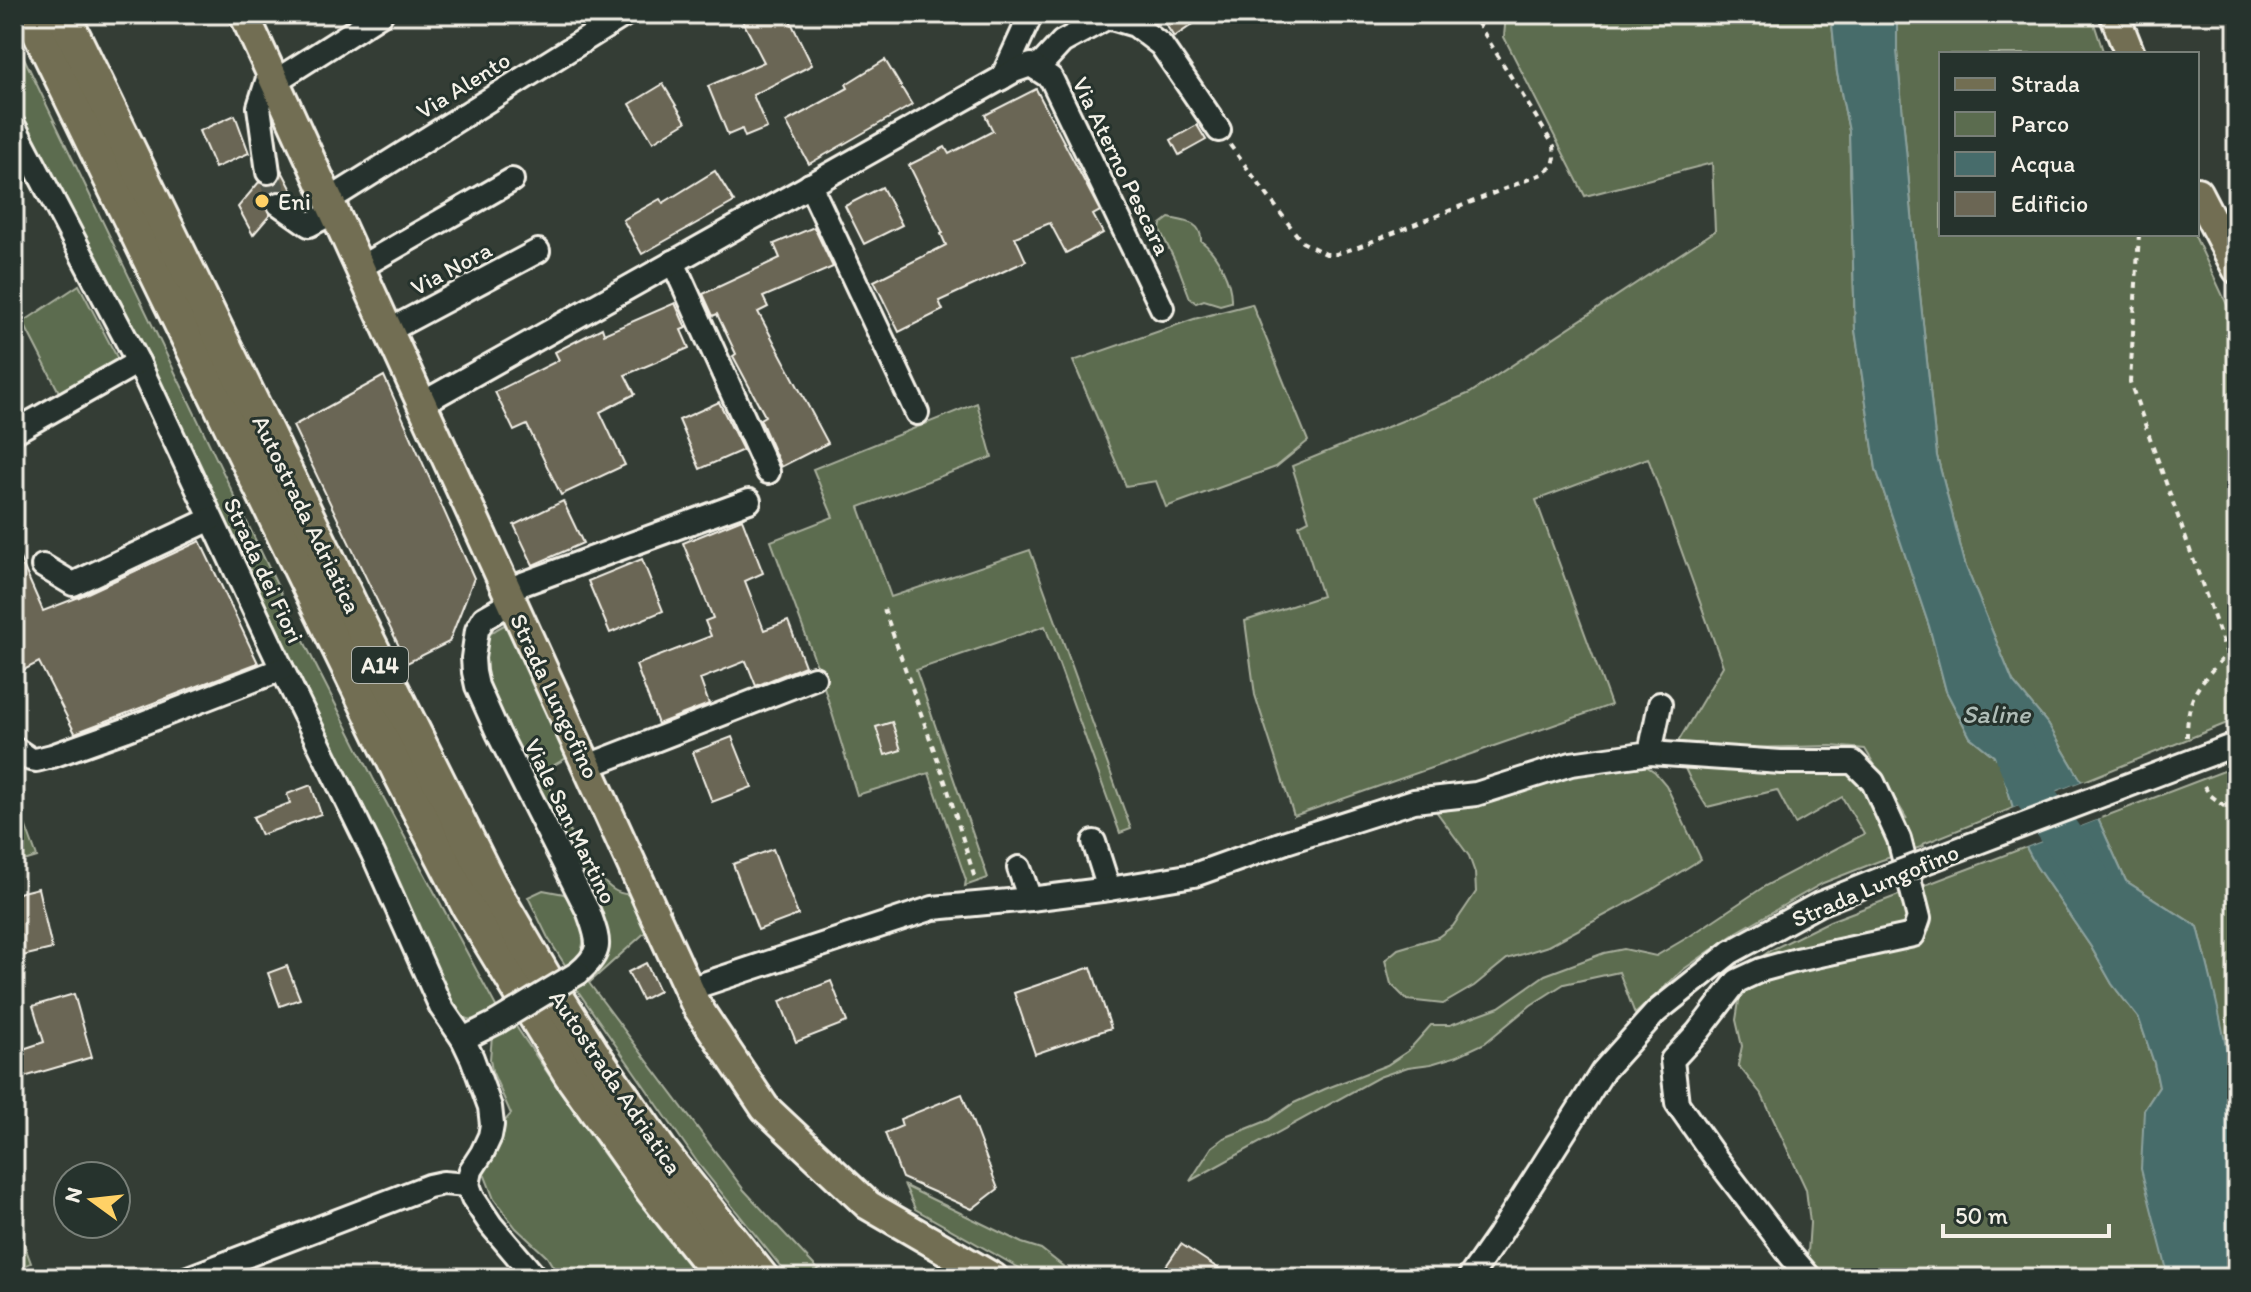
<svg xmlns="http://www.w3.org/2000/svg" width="2251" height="1292" viewBox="0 0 2251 1292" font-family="Itim,sans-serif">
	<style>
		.green { fill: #5b6c4f; stroke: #a8ae9c; stroke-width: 2 }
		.water { fill: #476c6b; stroke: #8ca19d; stroke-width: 2 }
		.pier { fill: #343d35 }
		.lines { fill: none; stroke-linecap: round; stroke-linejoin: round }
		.river { stroke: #476c6b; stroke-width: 40 }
		.building { fill: #6b6654; stroke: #f4f1e8; stroke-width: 2 }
		.minor-tunnel { stroke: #515850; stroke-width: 22; stroke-dasharray: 22 11; stroke-linecap: butt }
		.minor-casing { stroke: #f4f1e8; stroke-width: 28 }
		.major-casing { stroke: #f4f1e8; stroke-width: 34 }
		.highway-casing { stroke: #f4f1e8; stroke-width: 38 }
		.path { stroke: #f4f1e8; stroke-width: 4; stroke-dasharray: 6 6; stroke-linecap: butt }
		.minor { stroke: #26332d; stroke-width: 22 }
		.major { stroke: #726e52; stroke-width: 28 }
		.highway { stroke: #726e52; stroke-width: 32 }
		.minor-bridge-casing { stroke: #f4f1e8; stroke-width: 28; stroke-linecap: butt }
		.minor-bridge { stroke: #26332d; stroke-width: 22 }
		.poi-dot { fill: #ffd166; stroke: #26332d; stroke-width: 3 }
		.labels { text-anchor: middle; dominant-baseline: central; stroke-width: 6; stroke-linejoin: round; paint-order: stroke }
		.shield { fill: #26332d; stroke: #b6b8b0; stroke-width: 2 }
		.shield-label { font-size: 22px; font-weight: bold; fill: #f4f1e8 }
		.street-label { font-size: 24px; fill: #f4f1e8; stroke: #26332d }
		.poi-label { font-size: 24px; fill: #f4f1e8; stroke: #26332d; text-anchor: start }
		.water-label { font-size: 26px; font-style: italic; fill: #afbcb6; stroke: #26332d }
	</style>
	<rect width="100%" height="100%" fill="#343d35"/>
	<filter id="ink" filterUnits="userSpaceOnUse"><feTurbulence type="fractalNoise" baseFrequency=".0125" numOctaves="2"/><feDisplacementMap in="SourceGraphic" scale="16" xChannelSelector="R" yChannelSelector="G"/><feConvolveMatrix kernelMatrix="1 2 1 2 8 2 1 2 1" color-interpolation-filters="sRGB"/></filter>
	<g filter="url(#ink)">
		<g class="green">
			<polygon points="1506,14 1831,14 1837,73 1849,131 1855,330 1876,469 1929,626 1946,691 1970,737 2000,761 2013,808 1923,844 1924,846 1879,861 1823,883 1737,932 1684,969 1635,1014 1619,972 1564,984 1531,1005 1485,1043 1457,1056 1431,1064 1408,1067 1379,1077 1190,1181 1212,1147 1224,1138 1269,1120 1294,1103 1325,1089 1387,1065 1408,1051 1431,1025 1450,1025 1499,1007 1545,975 1604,953 1624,949 1656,956 1690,936 1765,886 1864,834 1842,797 1795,824 1777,790 1707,807 1691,781 1681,760 1839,765 1869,783 1881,823 1900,810 1907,819 1865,749 1831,746 1744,748 1678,742 1723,666 1648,458 1536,500 1611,705 1294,816 1255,695 1245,621 1322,596 1299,525 1309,520 1292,466 1470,393 1715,231 1712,163 1585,196 1504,37"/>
			<polygon points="1897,14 2091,14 2104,54 1941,54 1941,234 2194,234 2237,326 2237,719 2082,782 2048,724 2013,682 1966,567 1937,456 1914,237 1897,51"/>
			<path d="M 14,37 L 315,664 L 373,778 L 499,1012 C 469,1024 465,1024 444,998 L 158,390 L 14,110 Z"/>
			<path d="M 1169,218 C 1183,221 1202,221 1201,241 C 1217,253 1232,282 1231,302 L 1220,305 L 1204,300 L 1196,303 L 1190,298 L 1179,269 L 1160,230 L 1161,224 Z"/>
			<polygon points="79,285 119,361 60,394 23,322"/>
			<polygon points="1252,304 1308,441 1276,467 1166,507 1156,481 1126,486 1073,361 1194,319"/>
			<polygon points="977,403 992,457 859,507 891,597 1030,550 1131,829 1120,833 1045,626 916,670 988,878 965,886 966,880 929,773 857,795 821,677 771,541 833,517 813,469"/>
			<path d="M 509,623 L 568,757 L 549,768 C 549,774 548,781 550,787 C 560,814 590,875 614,890 C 620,894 625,894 632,895 L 649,929 L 589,983 L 744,1190 L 826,1278 L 791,1278 L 785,1272 L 700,1166 L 573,984 L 605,949 L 490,694 C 477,660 470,639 509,623 Z"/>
			<polygon points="1640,762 1655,772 1666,785 1701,859 1650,891 1548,946 1507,959 1474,986 1443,1004 1407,1000 1391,984 1385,960 1398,949 1438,937 1453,926 1476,892 1475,873 1469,856 1436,811 1518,784"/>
			<path d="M 2237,766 L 2237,1141 C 2229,1068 2217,998 2198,927 L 2126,881 L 2098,819 Z"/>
			<polygon points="14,794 37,857 14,864"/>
			<polygon points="2026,847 2036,866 2091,947 2112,984 2139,1019 2154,1063 2159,1087 2144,1110 2169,1278 1781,1278 1808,1253 1810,1223 1806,1189 1762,1095 1738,1065 1742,1046 1736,1020 1744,969 1771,950 1830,921"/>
			<path d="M 543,890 L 564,894 C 579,908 591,940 577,959 C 576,960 568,967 567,968 L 548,938 L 528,897 Z"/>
			<path d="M 511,1019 C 571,1108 631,1196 699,1278 L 560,1278 L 547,1257 L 516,1228 L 494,1199 L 485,1176 L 479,1169 C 487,1155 501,1122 511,1114 L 492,1071 L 490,1059 L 492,1036 Z"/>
			<polygon points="2237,1179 2237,1278 2231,1278"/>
			<polygon points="905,1186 1022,1243 1041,1249 1078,1278 1037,1278 915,1209"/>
			<polygon points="14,1217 31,1263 14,1270"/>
		</g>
		<g class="water">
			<polygon points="1831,14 1897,14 1897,51 1914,237 1937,456 1966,567 2013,682 2048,724 2082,782 2013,808 2000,761 1970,737 1946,691 1929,626 1876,469 1855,330 1849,131 1837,73"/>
			<path d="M 2098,819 L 2126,881 L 2198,927 C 2216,997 2235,1071 2237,1144 C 2238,1188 2234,1233 2231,1278 L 2169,1278 L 2141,1169 L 2144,1110 L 2159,1087 L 2154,1063 L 2139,1019 L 2112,984 L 2091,947 L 2036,866 L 2026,847 Z"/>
		</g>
		<g class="pier">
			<polygon points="2086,780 2083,785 2014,812 2009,810"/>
			<polygon points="2097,815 2102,818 2023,848 2025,843"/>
		</g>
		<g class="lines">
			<polyline class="river" points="2014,750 2028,785 2089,877"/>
		</g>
		<g class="building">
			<polygon points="739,14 787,14 812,65 753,95 767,128 745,137 742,129 728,135 708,86 764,62"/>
			<polygon points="1159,14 1208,14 1174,37"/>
			<polygon points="885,60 912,105 809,164 786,122 848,88 846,84"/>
			<polygon points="663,84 686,122 653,142 630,104"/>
			<polygon points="1036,89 1100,211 1093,215 1103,233 1066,253 1050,223 1015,237 1026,261 939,301 943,310 899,332 874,281 946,245 941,234 943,233 909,165 945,147 949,154 993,131 985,115"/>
			<polygon points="235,115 249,153 215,168 199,131"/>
			<polygon points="1197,125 1206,140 1179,155 1171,140"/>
			<polygon points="282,171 292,190 288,194 281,190 274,191 268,195 265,204 270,215 253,235 238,207 259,182 269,186 276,183 281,178"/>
			<polygon points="715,171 734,202 642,254 623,220 660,199 663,203"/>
			<polygon points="882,187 902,225 864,244 845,206"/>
			<polygon points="814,227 833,267 763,297 768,307 758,312 828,443 781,467 760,419 765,416 733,356 736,354 717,314 713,316 703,294 780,258 774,244"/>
			<polygon points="675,303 686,328 681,330 689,348 625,375 635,394 600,412 625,465 561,495 527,425 514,431 495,392 559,360 555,352 602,328 604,334"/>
			<polygon points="384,376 474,578 449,642 407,663 293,426"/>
			<polygon points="719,402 743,450 700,469 679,420"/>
			<polygon points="563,501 583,543 533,565 514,525"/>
			<polygon points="742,519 763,573 745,581 764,630 788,621 805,666 756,686 746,661 700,679 709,704 658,724 636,665 711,636 705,621 713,618 683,543"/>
			<polygon points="200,541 258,663 75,733 39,662 14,675 14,631 21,627 14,612 14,545 43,611 79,597"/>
			<polygon points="642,559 663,611 610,633 588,581"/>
			<polygon points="892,722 901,750 885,755 876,727"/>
			<polygon points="732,737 752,787 712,802 693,752"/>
			<polygon points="311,785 321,814 261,835 253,817 290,803 287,794"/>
			<polygon points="773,849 798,915 758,930 733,864"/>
			<polygon points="38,888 52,949 14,958 14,894"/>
			<polygon points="646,963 659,991 642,1000 628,972"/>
			<polygon points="287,966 300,999 280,1006 268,973"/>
			<polygon points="1091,967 1111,1028 1035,1054 1014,993"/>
			<polygon points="831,981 847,1022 796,1042 780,1001"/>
			<polygon points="74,994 92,1057 14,1080 14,1052 44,1042 33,1006"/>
			<polygon points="962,1094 998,1189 972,1209 902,1178 885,1133 902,1126 900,1119"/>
			<polygon points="1181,1244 1233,1278 1158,1278"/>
		</g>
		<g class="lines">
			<polyline class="minor-tunnel" points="268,172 279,204"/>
			<g class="minor-casing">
				<g id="minor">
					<polyline points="1037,69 1062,42 1108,17 1135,25 1161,45 1219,130"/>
					<polyline points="1002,78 1030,17 1033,14"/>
					<polyline points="274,82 381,14"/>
					<polyline points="14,126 138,362 282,669 373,854 441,1007 463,1039 472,1058 490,1107 492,1125 490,1136 482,1153 471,1170 468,1185 443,1183 429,1186 188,1278"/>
					<polyline points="268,172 259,107 270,72"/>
					<polyline points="810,185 917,413"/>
					<polyline points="329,200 626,14"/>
					<polyline points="279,204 309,225 334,212"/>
					<polyline points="673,262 768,472"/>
					<polyline points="359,268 512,180"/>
					<polyline points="388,331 538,251"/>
					<polyline points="421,404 1014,71 1031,65 1051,78 1162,308"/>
					<polyline points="14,432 138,362"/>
					<polyline points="43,566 73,584 211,519"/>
					<polyline points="506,590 749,501"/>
					<path d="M 512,602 L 484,618 L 477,630 L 473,658 L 474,672 L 477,686 L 498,733 L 589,913 C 599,942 604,951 578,973"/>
					<polyline points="14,748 30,759 36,760 52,756 125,730 282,669"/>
					<polyline points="1650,753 1781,762 1853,762 1873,782 1899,839 1919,918 1913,935 1797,960 1761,970 1737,981 1698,1032 1672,1060 1677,1103 1715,1157 1791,1256 1810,1278"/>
					<polyline points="2208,755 2237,744"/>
					<polyline points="588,766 814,678"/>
					<polyline points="1094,842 1109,889"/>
					<polyline points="1019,868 1030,899"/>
					<polyline points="689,989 933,908 1030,899 1109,889 1194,875 1286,842 1414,801 1476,794 1571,764 1650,753 1660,704"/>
					<polyline points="463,1039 497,1022"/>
					<polyline points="468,1185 473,1198 491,1225 536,1278"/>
					<polyline points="1469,1278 1499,1235 1603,1071 1656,1012 1731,952 1819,904 1886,877"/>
				</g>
			</g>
			<g class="major-casing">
				<g id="major">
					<polyline points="244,14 696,1005 765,1108 868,1205 994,1278"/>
					<polyline points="2114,14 2130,54"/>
					<polyline points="2197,192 2237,269"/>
				</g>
			</g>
			<g class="highway-casing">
				<g id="highway">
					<polyline points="30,14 399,772 468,906 570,1074 652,1190 722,1278"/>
					<polyline points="63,14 359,622 489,882 547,981 592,1052 660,1150 762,1278"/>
				</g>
			</g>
			<g class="path">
				<polyline points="1230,145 1302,242 1326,254 1336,254 1358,247 1542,174 1553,166 1555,157 1554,146 1472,14"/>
				<path d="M 2139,234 L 2130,382 L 2227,654 C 2199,684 2187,694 2187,737"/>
				<polyline points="884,609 947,787 976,882"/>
				<polyline points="2204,786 2210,795 2237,815"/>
			</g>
			<use href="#minor" class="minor"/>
			<use href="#major" class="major"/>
			<use href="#highway" class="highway"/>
			<g class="minor-bridge-casing">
				<g id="minor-bridge">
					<polyline points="1886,877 2208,755"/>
					<polyline points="497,1022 578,973"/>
				</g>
			</g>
			<use href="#minor-bridge" class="minor-bridge"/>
		</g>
	</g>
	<circle class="poi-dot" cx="262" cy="201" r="8"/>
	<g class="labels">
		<rect class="shield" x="352" y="647" width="56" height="36" rx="6"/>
		<g class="shield-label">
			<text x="380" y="665">A14</text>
		</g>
		<g class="street-label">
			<text transform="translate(463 85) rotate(-32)">Via Alento</text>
			<text transform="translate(1122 166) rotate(64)">Via Aterno Pescara</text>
			<text transform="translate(451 268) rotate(-28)">Via Nora</text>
			<text transform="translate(307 514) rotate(64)">Autostrada Adriatica</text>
			<text transform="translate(264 570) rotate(65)">Strada dei Fiori</text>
			<text transform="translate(555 696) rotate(65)">Strada Lungofino</text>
			<text transform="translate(571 821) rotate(64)">Viale San Martino</text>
			<text transform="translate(1875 885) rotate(-23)">Strada Lungofino</text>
			<text transform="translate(616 1082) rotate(56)">Autostrada Adriatica</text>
		</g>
		<g class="poi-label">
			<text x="278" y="201">Eni</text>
		</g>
		<g class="water-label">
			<text x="1996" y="714">Saline</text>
		</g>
	</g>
	<rect width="2251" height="1292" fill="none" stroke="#26332d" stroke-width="48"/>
	<rect x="24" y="24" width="2203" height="1244" fill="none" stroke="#f4f1e8" stroke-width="3" filter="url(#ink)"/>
	<rect x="1939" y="52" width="260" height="184" fill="#26332d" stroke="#787f78" stroke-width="2"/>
	<rect x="1955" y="78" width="40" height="12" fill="#726e52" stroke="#787f78" stroke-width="2"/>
	<text x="2011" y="92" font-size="24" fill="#f4f1e8">Strada</text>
	<rect x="1955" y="112" width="40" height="24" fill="#5b6c4f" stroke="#787f78" stroke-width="2"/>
	<text x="2011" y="132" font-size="24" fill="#f4f1e8">Parco</text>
	<rect x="1955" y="152" width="40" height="24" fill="#476c6b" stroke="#787f78" stroke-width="2"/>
	<text x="2011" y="172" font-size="24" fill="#f4f1e8">Acqua</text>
	<rect x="1955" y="192" width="40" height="24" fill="#6b6654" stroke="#787f78" stroke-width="2"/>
	<text x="2011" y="212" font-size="24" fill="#f4f1e8">Edificio</text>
	<g transform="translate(92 1200) rotate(285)"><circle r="38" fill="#26332d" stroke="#787f78" stroke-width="2"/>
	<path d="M0-6L14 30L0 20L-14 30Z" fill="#ffd166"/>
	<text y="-12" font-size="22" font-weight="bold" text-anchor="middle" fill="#f4f1e8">N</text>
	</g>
	<path d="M1943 1224v12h166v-12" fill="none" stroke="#f4f1e8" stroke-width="4"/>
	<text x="1955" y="1224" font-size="24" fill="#f4f1e8" stroke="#26332d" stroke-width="6" paint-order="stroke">50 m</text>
</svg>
